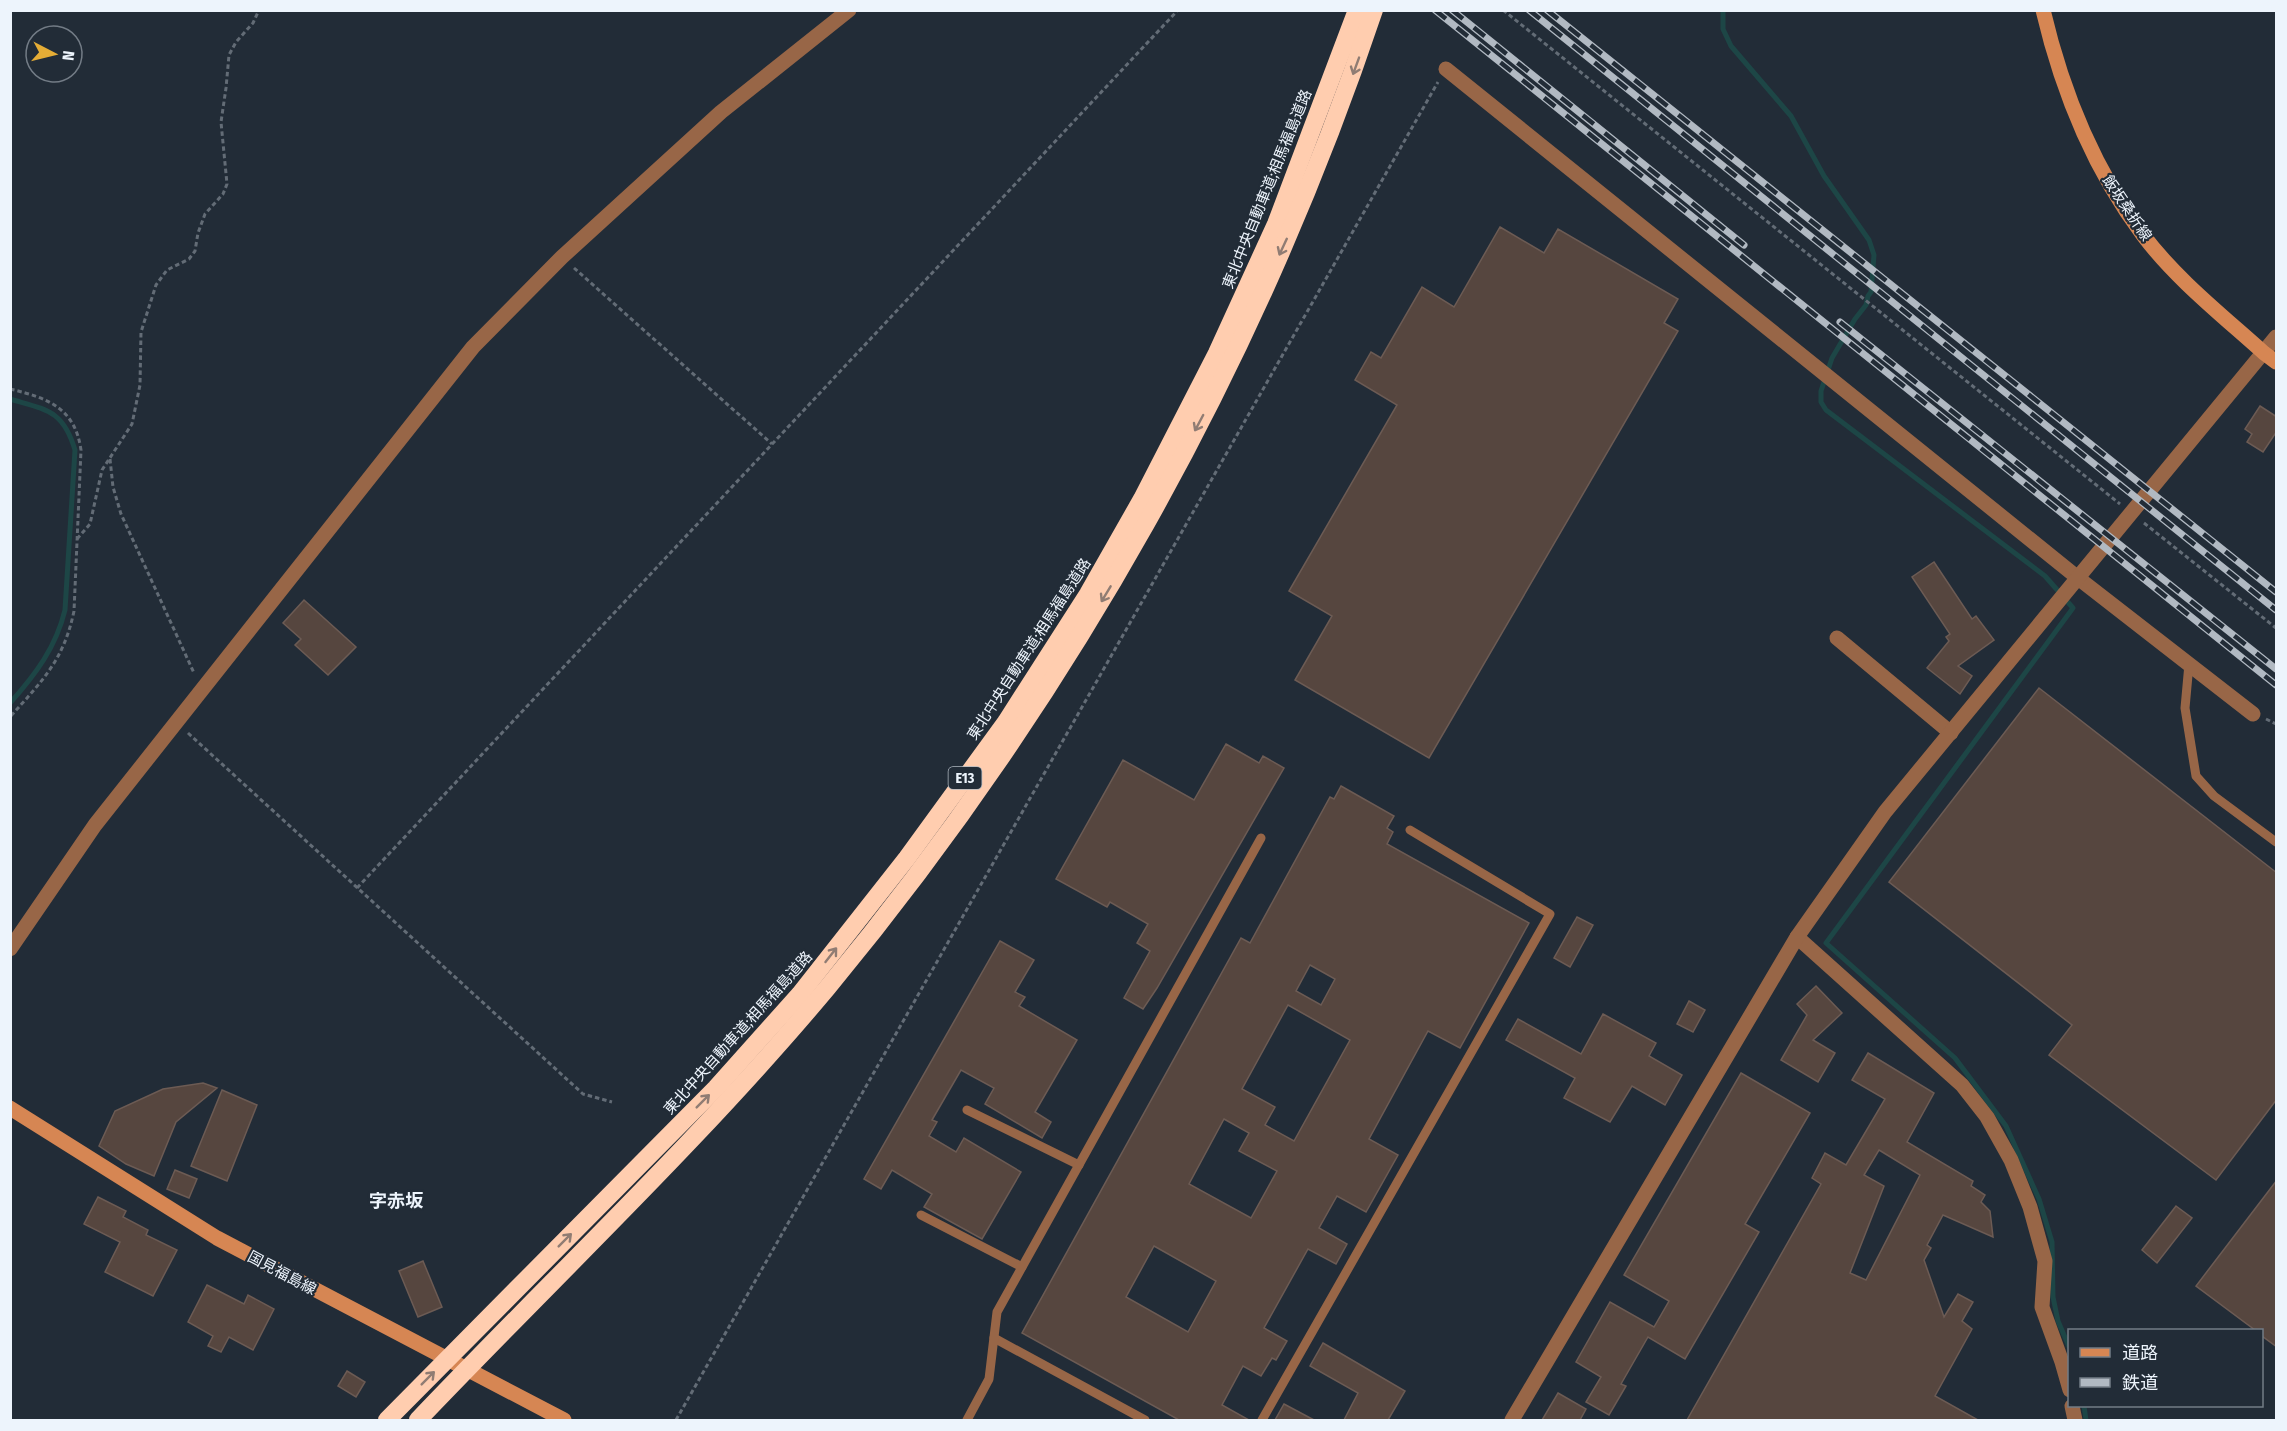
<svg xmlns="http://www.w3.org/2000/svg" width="2287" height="1431" viewBox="0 0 2287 1431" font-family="'Fira Sans Condensed','Noto Sans JP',sans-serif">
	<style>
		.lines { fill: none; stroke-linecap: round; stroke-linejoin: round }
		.stream { stroke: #1d4646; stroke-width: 5 }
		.building { fill: #56463f; stroke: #6c5b54; stroke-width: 1.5; fill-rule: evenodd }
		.path { stroke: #636c76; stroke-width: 3; stroke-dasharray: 4.5 3; stroke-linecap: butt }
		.service { stroke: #986647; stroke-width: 9 }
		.minor { stroke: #986647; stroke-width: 15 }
		.tertiary { stroke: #986647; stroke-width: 15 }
		.secondary { stroke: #d68653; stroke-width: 15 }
		.motorway { stroke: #ffcdaf; stroke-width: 18 }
		.rail-casing { stroke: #b1b9c2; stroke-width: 7 }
		.rail { stroke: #222c37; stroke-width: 4.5; stroke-dasharray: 14; stroke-linecap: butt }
		.oneway { stroke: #907c73 }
		.labels { text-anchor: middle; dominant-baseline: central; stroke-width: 4.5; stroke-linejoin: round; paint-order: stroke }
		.shield { fill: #222c37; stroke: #b0b8c1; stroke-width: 1.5 }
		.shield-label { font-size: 14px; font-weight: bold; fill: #edf4fc }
		.street-label { font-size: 15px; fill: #edf4fc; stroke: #222c37 }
		.quarter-label { font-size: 18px; font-weight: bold; fill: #edf4fc; stroke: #222c37 }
	</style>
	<rect width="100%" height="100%" fill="#222c37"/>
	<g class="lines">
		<g class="stream">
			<polyline points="1723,10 1723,29 1731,46 1791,116 1824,176 1869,240 1874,255 1871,292 1868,296 1866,305 1855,319 1832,358 1821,391 1821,402 1826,410 2045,576 2073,608 1826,943 1955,1058 2006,1126 2039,1199 2052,1242 2053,1297 2058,1321 2070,1349"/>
			<path d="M 10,399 C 47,410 63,410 75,450 L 65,610 C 56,647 36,674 10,703"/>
			<polyline points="2084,1406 2086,1420"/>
		</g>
	</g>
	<g class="building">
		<polygon points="1500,227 1544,253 1558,229 1678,299 1664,323 1678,331 1429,758 1295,680 1332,616 1289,591 1397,405 1355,380 1371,352 1381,358 1422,287 1454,307"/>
		<polygon points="2260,406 2277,417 2277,431 2263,452 2247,442 2252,434 2245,429"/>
		<polygon points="1934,562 1972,619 1976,616 1994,640 1958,666 1972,676 1960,694 1927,668 1949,641 1946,637 1950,634 1912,577"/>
		<polygon points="304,600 356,647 328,675 295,645 301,639 283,623"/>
		<polygon points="2039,688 2277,873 2277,1099 2216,1180 2049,1055 2072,1025 1889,882"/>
		<polygon points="1226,744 1259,763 1263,756 1284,768 1157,988 1143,1009 1124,998 1150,951 1137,943 1148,924 1110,902 1107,907 1056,879 1123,760 1194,800"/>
		<path d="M 1341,786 L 1394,816 L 1387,828 L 1393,832 L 1387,844 L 1529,923 L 1460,1048 L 1428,1031 L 1369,1139 L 1398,1155 L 1366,1212 L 1337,1196 L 1319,1228 L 1347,1244 L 1336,1264 L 1308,1249 L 1264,1328 L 1287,1341 L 1276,1360 L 1272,1358 L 1261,1376 L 1243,1366 L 1222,1405 L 1249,1420 L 1179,1420 L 1022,1333 L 1241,938 L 1250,943 L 1330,797 L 1334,799 ZM 1310,965 L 1335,979 L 1321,1005 L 1296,991 ZM 1288,1005 L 1350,1040 L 1294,1141 L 1265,1125 L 1275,1107 L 1242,1089 ZM 1224,1119 L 1249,1133 L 1239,1151 L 1277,1171 L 1251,1218 L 1189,1184 ZM 1154,1246 L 1216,1281 L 1188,1332 L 1126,1297 Z"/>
		<polygon points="1577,917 1593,925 1570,967 1554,958"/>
		<polygon points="1000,941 1034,960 1015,992 1025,997 1019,1006 1077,1040 1035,1112 1051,1122 1042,1138 985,1104 994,1088 961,1070 932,1120 937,1122 929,1136 956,1152 964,1138 1021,1172 982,1239 924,1207 932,1194 892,1170 881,1189 864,1179"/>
		<polygon points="1816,986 1842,1013 1813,1040 1835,1053 1818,1082 1781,1060 1807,1015 1797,1004"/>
		<polygon points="1689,1001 1705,1010 1693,1032 1677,1024"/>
		<polygon points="1603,1014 1656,1043 1649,1056 1682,1075 1665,1105 1632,1086 1610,1122 1564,1098 1575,1078 1506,1040 1518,1019 1581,1054"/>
		<path d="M 1868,1053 L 1934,1093 L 1907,1142 L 1973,1181 L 1971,1186 L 1985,1195 L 1981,1202 L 1990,1211 L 1993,1237 L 1943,1215 L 1927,1245 L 1931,1248 L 1924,1260 L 1944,1317 L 1958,1294 L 1973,1302 L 1962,1321 L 1972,1329 L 1935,1396 L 1978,1420 L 1687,1420 L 1821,1184 L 1812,1178 L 1825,1153 L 1846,1165 L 1885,1099 L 1852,1080 ZM 1879,1150 L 1920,1175 L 1866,1280 L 1850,1273 L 1884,1186 L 1864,1175 Z"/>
		<polygon points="1741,1073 1810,1113 1745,1224 1759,1232 1685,1359 1648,1337 1621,1384 1626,1386 1609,1415 1586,1402 1601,1377 1576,1362 1610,1302 1654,1327 1669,1301 1624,1275"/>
		<polygon points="203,1083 217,1088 176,1122 154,1176 126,1164 99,1146 115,1111 163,1089"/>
		<polygon points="222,1090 257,1105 227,1181 191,1166"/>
		<polygon points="175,1170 197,1179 189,1198 167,1189"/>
		<polygon points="2277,1180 2277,1347 2262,1336 2262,1330 2255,1330 2196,1286"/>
		<polygon points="98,1197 126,1211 123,1217 148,1230 146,1235 177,1250 153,1296 105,1272 120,1242 84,1224"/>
		<polygon points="2176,1206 2192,1218 2157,1263 2142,1250"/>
		<polygon points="423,1261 442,1307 418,1317 399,1271"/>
		<polygon points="207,1285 244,1304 248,1295 274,1309 253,1350 229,1337 221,1352 208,1346 213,1336 188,1322"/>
		<polygon points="1323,1343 1405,1391 1388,1420 1344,1420 1358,1393 1310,1366"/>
		<polygon points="347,1371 365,1382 356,1397 338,1386"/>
		<polygon points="1558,1393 1586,1409 1580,1420 1542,1420"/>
		<polygon points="1284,1404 1314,1420 1275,1420"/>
	</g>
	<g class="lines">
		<g class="path">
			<polyline points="1503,10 2120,504"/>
			<polyline points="574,268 772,444"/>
			<path d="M 10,389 C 48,398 75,408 81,450 L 74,611 C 64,660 42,681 10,717"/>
			<polyline points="110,459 113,487 121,514 194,673"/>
			<polyline points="2144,523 2276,628"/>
			<polyline points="77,539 90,524 102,470 132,424 140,385 141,332 156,285 167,270 189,259 195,251 198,233 205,214 223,194 227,184 221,122 226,88 229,55 236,42 253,23 259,10"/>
			<polyline points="2266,719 2276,724"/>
			<polyline points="188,733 583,1094 612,1102"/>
			<polyline points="357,888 1178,10"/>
			<polyline points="676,1420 1438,82"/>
		</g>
		<g class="service">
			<polyline points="2189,664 2185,708 2196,776 2214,796 2276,842"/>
			<polyline points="967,1110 1079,1165"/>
			<polyline points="921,1215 1022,1267"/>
			<polyline points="994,1338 1145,1420"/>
			<polyline points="967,1420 989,1379 997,1312 1261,838"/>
			<polyline points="1262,1420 1550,914 1410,830"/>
		</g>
		<g class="minor">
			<polyline points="1837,638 1951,733"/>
			<polyline points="1797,937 1962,1085 1987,1117 2011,1160 2030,1207 2045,1261 2042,1307 2062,1362 2070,1390"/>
			<polyline points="10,949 95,825 473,347 562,257 721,112 849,10"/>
			<polyline points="2072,1406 2075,1420"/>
		</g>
		<g class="tertiary">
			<polyline points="1446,69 2078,578 2253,714"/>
			<polyline points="1512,1420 1797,937 1885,812 2276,337"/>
		</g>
		<g class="secondary">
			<path d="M 2043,10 C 2062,91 2093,168 2143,235 C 2176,279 2223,316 2264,353 L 2276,362"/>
			<polyline points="10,1108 217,1238 564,1420"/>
		</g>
		<g class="motorway">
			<polyline points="387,1420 716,1088 800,994 907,858 1006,722 1088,594 1142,499 1217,353 1276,224 1357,10"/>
			<path d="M 418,1420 C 555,1276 700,1140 828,987 C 1067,698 1255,366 1374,10"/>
		</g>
		<g class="rail-casing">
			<g id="rail">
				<polyline points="1435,10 2276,685"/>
				<polyline points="1452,10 1744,245"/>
				<polyline points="1529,10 2276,610"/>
				<polyline points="1547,10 2276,592"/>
				<polyline points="1840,322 2276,669"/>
			</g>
		</g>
		<use href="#rail" class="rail"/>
	</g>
	<defs><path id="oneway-shaft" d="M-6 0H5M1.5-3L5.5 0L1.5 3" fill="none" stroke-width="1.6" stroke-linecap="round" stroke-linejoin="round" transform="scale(1.5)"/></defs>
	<g class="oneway">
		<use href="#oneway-shaft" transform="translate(1356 66) rotate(110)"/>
		<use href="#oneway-shaft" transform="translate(1283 247) rotate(115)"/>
		<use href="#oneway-shaft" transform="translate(1199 423) rotate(118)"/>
		<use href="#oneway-shaft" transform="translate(1106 594) rotate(121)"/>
		<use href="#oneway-shaft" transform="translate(831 955) rotate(-52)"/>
		<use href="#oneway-shaft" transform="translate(703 1101) rotate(-45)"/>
		<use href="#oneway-shaft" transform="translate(565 1240) rotate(-45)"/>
		<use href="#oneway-shaft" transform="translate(428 1378) rotate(-45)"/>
	</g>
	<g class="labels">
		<rect class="shield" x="948.5" y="767" width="33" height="22" rx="4.5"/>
		<g class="shield-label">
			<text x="965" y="778">E13</text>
		</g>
		<g class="street-label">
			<text transform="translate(1267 189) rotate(-68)">東北中央自動車道;相馬福島道路</text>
			<text transform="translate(2127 208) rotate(56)">飯坂桑折線</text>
			<text transform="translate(1029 649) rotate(-57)">東北中央自動車道;相馬福島道路</text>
			<text transform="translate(738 1033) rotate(-48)">東北中央自動車道;相馬福島道路</text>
			<text transform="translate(282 1273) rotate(28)">国見福島線</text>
		</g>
		<g class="quarter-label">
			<text x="396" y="1201">字赤坂</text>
		</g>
	</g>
	<rect width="2287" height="1431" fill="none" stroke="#edf4fc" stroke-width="24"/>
	<rect x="2068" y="1329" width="195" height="78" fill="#222c37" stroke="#737c86" stroke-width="1.5"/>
	<rect x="2080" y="1348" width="30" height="9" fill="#d68653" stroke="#737c86" stroke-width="1.5"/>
	<text x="2122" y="1359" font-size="18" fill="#edf4fc">道路</text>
	<rect x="2080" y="1378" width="30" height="9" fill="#b1b9c2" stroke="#737c86" stroke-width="1.5"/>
	<text x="2122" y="1389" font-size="18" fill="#edf4fc">鉄道</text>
	<g transform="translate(54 54) rotate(97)"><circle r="28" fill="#222c37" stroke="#737c86" stroke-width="1.5"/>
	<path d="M0-4.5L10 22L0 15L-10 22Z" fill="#e5ad36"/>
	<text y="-9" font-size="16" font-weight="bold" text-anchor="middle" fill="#edf4fc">N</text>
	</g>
</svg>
